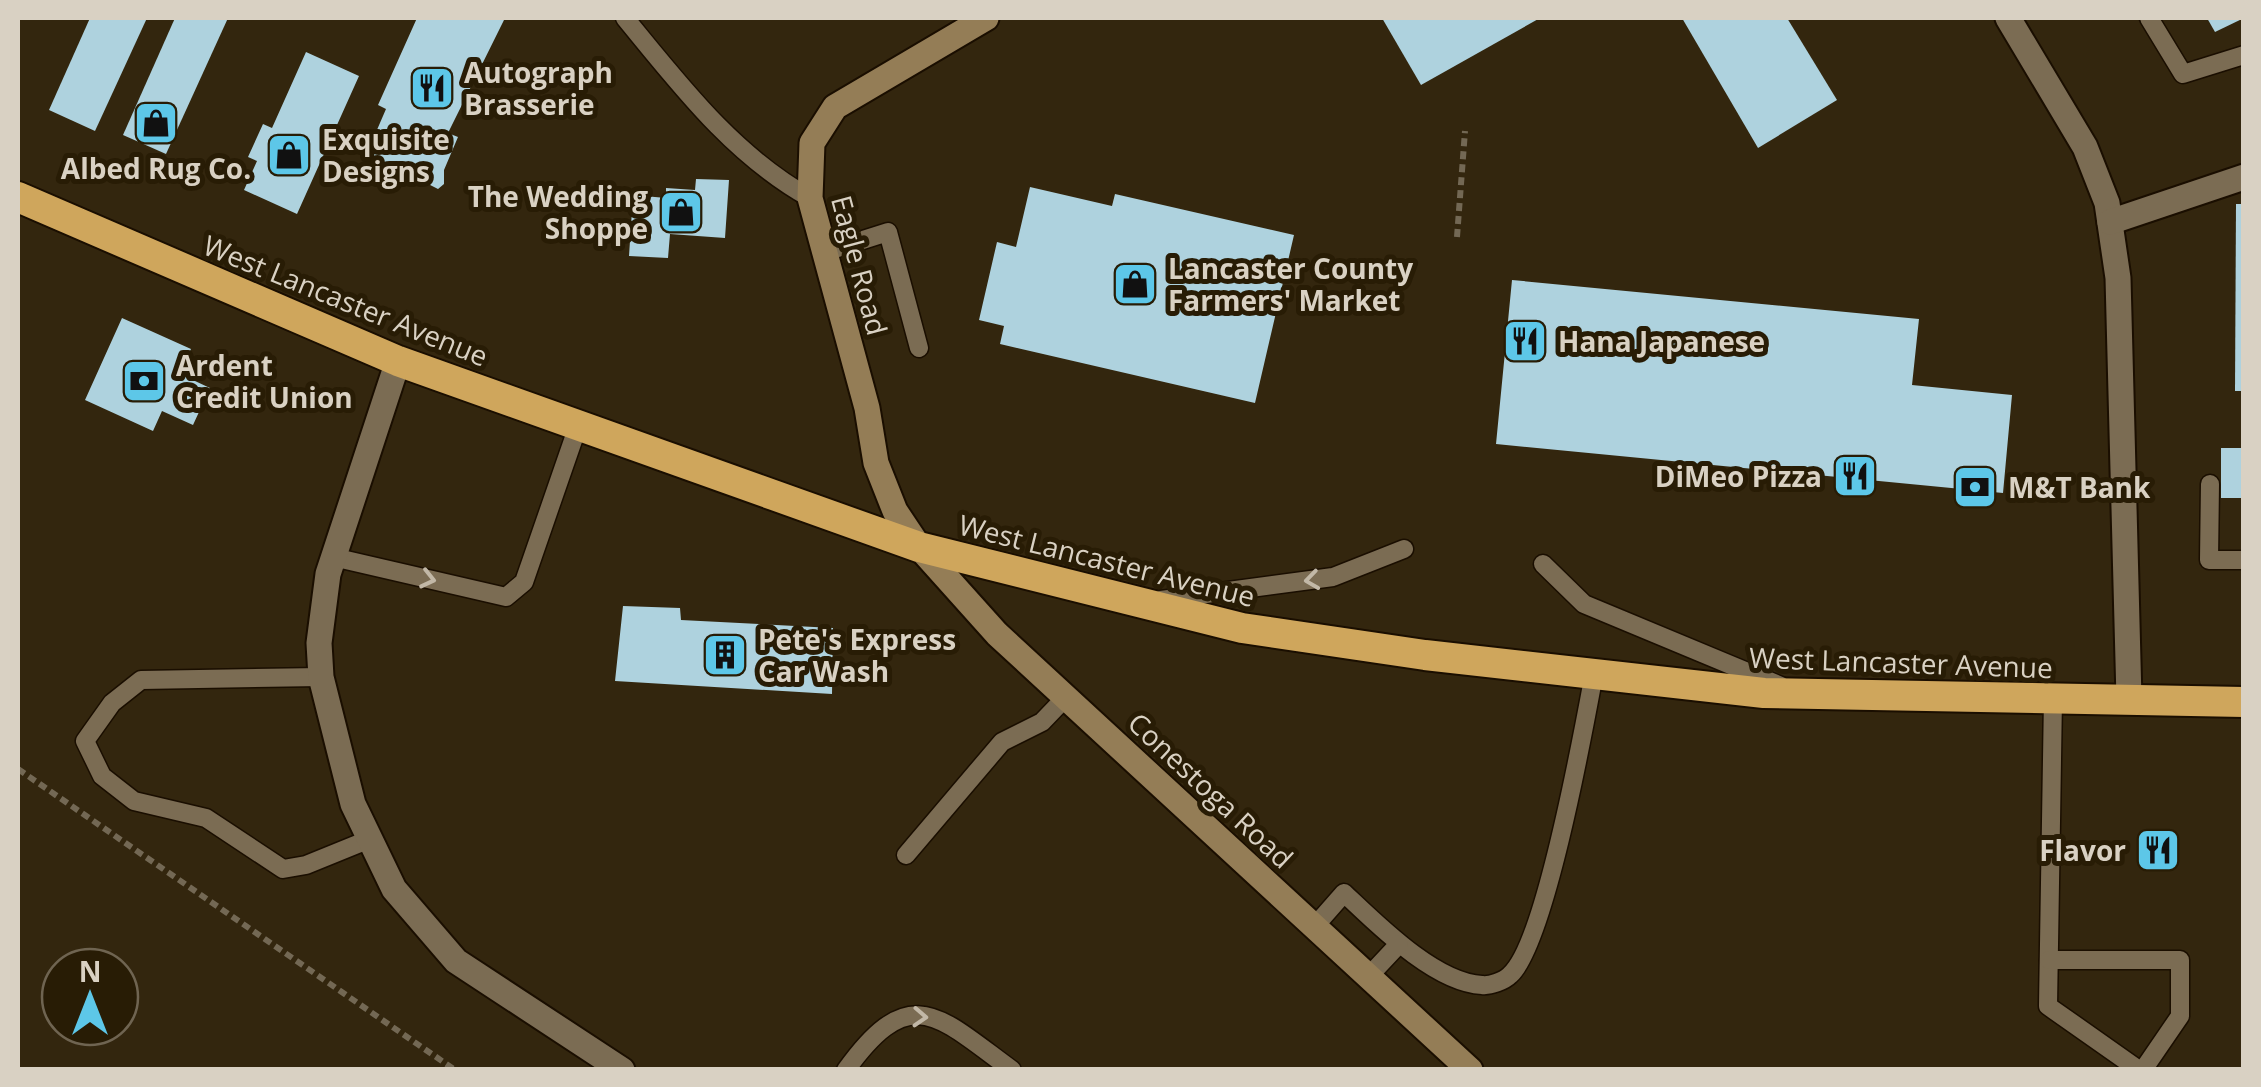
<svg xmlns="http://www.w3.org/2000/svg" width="2261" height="1087" viewBox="0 0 2261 1087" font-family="'Open Sans',sans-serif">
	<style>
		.building { fill: #aed2de }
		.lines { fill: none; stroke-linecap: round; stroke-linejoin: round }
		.lane-casing { stroke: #1a0e00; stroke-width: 21 }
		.street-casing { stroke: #1a0e00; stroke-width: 29 }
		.secondary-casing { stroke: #1a0e00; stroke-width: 29 }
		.highway-casing { stroke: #1a0e00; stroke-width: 34 }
		.path { stroke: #736854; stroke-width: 6; stroke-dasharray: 8 5; stroke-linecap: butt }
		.lane { stroke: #7b6c53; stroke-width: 18 }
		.street { stroke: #7b6c53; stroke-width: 25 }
		.secondary { stroke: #947d56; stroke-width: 25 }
		.highway { stroke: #cfa65c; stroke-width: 30 }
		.oneway { stroke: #c2b8a7 }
		.labels { text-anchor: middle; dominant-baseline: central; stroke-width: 10; stroke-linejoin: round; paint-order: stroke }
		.poi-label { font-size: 28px; font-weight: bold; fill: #d9d1c3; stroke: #281c05; text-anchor: start }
		.street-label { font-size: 28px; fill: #d9d1c3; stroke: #281c05 }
	</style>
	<rect width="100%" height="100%" fill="#33260e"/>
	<g class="building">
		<polygon points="90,18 147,18 95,131 49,110"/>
		<polygon points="175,18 228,18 166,154 123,135"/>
		<polygon points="417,18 504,20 448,133 458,137 444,170 444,184 438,189 367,153 386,109 378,105"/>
		<polygon points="1382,18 1540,18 1421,85"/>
		<polygon points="1682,18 1787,18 1837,100 1758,148"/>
		<polygon points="2207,18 2244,18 2215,32"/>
		<polygon points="306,52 359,76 297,214 244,190 257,161 248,157 263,124 272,128"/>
		<polygon points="696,179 729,180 725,238 670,234 668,258 629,256 633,195 666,198 666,188 695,190"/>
		<polygon points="1030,187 1112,206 1115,194 1294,235 1255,403 1000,344 1004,326 979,320 997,242 1016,247"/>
		<polygon points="2236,204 2244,204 2244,391 2235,391"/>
		<polygon points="1512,280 1919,319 1912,385 2012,395 2003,493 1496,444"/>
		<polygon points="122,318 191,349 180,374 210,388 193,425 162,411 153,431 85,400"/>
		<rect x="2221" y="448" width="23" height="50"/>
		<polygon points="623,606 680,608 681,620 833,628 832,694 615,681"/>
	</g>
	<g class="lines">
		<g class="lane-casing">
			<g id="lane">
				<path d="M 625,18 C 680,85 733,155 810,198"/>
				<polyline points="2149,18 2183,74 2244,55"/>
				<polyline points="825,252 888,232 919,348"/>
				<polyline points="2210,484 2209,560 2244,560"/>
				<polyline points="333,557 506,597 524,582 578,426"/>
				<polyline points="1543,564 1584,604 1781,686"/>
				<polyline points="1161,600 1333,577 1404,549"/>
				<polyline points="321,677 141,680 112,703 85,741 102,776 134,801 206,818 283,869 306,865 370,839"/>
				<polyline points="2053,698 2048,1006 2139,1070"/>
				<polyline points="906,855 1002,742 1042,722 1066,697"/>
				<path d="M 1315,926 L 1344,893 C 1377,924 1435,983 1482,985 C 1490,986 1504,981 1510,975 C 1545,944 1584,728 1594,674"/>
				<polyline points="2049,960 2180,960 2180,1016 2143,1070"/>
				<polyline points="1369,976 1399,944"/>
				<path d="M 846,1070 C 911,980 938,1016 1012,1070"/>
			</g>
		</g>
		<g class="street-casing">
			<g id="street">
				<polyline points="2008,18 2085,147 2107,203 2118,278 2129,699"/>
				<polyline points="2110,222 2244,177"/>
				<polyline points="398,361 328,574 319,643 321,677 353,804 394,889 456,961 622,1070"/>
			</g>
		</g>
		<g class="secondary-casing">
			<polyline id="secondary" points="986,18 835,107 812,143 810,198 867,408 876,463 895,511 919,547 997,634 1470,1070"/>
		</g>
		<g class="highway-casing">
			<polyline id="highway" points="18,197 398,361 919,547 1242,628 1425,655 1764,693 2244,702"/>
		</g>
		<g class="path">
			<polyline points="1457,237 1465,131"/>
			<polyline points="18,769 455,1070"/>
		</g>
		<use href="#lane" class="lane"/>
		<use href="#street" class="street"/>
		<use href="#secondary" class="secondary"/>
		<use href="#highway" class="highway"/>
	</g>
	<defs><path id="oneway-chevron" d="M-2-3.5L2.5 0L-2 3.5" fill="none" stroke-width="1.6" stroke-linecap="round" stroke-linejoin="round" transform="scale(2.5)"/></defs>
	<g class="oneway">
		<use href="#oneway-chevron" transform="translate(428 579) rotate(13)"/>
		<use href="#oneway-chevron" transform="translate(1312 580) rotate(172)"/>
		<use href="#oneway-chevron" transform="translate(920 1017) rotate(3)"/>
	</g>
	<defs>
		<g id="restaurant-square" transform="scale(2.25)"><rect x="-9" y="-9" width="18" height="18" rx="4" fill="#5dc7e8" stroke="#281c05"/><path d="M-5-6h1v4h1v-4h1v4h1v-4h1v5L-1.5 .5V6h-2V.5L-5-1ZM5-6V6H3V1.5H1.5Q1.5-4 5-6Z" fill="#111"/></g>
		<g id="shop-square" transform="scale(2.25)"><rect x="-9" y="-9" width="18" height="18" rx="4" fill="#5dc7e8" stroke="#281c05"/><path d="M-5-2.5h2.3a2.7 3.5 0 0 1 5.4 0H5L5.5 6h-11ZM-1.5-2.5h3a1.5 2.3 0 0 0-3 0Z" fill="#111"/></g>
		<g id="bank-square" transform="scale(2.25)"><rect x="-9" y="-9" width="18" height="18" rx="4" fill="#5dc7e8" stroke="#281c05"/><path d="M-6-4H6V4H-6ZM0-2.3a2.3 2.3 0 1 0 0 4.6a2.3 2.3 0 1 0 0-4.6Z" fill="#111"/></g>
		<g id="building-square" transform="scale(2.25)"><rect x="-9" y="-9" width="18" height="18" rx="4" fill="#5dc7e8" stroke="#281c05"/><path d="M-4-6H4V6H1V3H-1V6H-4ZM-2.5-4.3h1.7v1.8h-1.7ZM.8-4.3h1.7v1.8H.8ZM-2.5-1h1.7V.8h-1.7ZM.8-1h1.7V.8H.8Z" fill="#111"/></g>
	</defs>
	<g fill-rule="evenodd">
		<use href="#restaurant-square" x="432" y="88"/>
		<use href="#shop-square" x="156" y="123"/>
		<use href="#shop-square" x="289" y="155"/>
		<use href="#shop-square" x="681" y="212"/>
		<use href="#shop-square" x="1135" y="284"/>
		<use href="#restaurant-square" x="1525" y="341"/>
		<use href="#bank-square" x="144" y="381"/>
		<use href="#restaurant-square" x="1855" y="476"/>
		<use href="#bank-square" x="1975" y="487"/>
		<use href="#building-square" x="725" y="655"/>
		<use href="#restaurant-square" x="2158" y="850"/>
	</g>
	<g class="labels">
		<g class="poi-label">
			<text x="464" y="72">Autograph<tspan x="464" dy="32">Brasserie</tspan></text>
			<text x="322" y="139">Exquisite<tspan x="322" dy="32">Designs</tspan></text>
			<text x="156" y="168" text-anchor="middle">Albed Rug Co.</text>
			<text x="648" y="196" text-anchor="end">The Wedding<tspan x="648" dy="32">Shoppe</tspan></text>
			<text x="1168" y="268">Lancaster County<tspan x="1168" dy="32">Farmers' Market</tspan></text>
			<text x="1558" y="341">Hana Japanese</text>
			<text x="176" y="365">Ardent<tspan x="176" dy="32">Credit Union</tspan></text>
			<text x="1822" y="476" text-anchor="end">DiMeo Pizza</text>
			<text x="2008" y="487">M&amp;T Bank</text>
			<text x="758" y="639">Pete's Express<tspan x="758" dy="32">Car Wash</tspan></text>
			<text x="2126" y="850" text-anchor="end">Flavor</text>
		</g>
		<g class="street-label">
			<text transform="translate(860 265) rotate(75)">Eagle Road</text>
			<text transform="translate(346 300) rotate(22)">West Lancaster Avenue</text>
			<text transform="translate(1107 560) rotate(14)">West Lancaster Avenue</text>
			<text transform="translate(1901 662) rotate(2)">West Lancaster Avenue</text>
			<text transform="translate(1211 790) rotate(43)">Conestoga Road</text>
		</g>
	</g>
	<rect width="2261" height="1087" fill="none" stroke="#d9d1c3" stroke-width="40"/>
	<g transform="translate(90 997)"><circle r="48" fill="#281c05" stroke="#6f6451" stroke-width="2.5"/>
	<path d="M0-8L18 38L0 25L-18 38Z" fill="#5dc7e8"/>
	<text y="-15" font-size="28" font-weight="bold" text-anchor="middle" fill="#d9d1c3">N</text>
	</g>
</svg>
